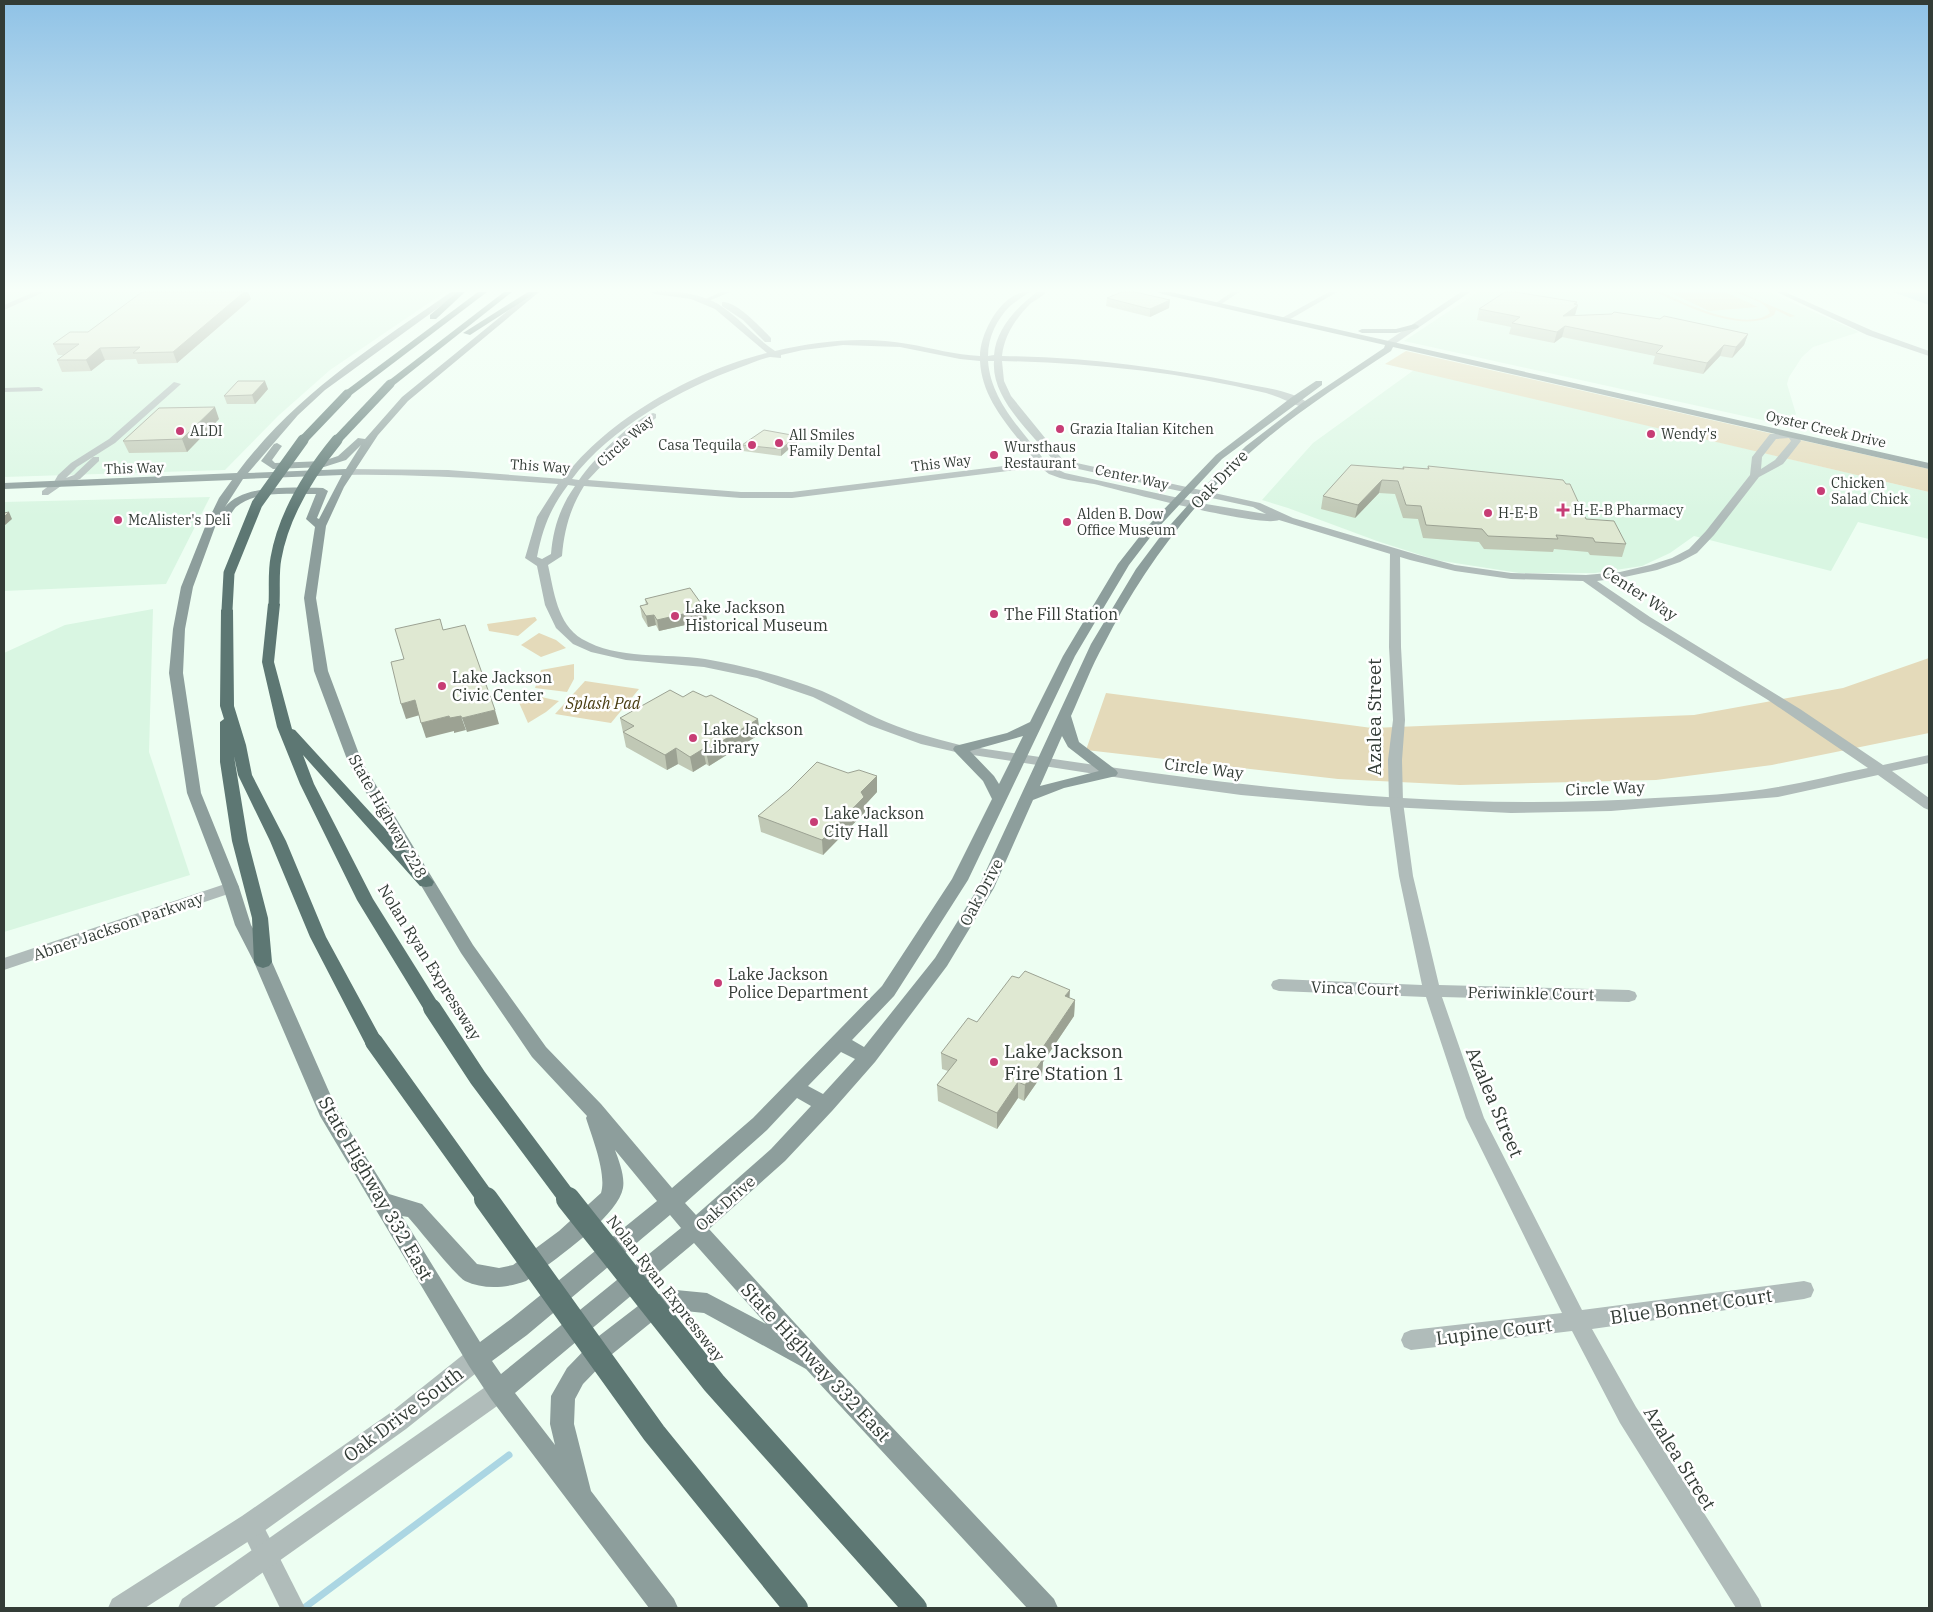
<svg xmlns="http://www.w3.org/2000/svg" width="1933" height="1612" viewBox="0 0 1933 1612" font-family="'IBM Plex Serif',serif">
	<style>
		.built { fill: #d9f6e2 }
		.green { fill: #e4daba }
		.water { fill: #abd6e3 }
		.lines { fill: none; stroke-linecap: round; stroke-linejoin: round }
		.stream { stroke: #abd6e3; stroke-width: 7 }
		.minor { fill: #b0bcba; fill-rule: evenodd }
		.tertiary { fill: #b0bcba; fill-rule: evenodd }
		.secondary { fill: #8d9e9c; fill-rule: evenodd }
		.motorway { fill: #5d7773; fill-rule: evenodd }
		.motorway-bridge-far3 { stroke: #5d7773; stroke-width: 9 }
		.motorway-bridge-far2 { stroke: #5d7773; stroke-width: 11 }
		.motorway-bridge-far1 { stroke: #5d7773; stroke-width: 18 }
		.motorway-bridge { stroke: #5d7773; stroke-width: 24 }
		.wall { fill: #c0c8b5 }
		.shaded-wall { fill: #9ca293 }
		.building { fill: #dfe8d2; stroke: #9ca293 }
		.poi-dot { fill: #c73d75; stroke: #fff; stroke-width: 2 }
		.labels { text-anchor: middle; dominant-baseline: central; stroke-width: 5; stroke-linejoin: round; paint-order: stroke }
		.far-poi-label { font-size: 14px; fill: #333c36; stroke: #fff; text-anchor: start }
		.far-street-label { font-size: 14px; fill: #333c36; stroke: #fff }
		.street-label { font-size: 16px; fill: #333c36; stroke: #fff }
		.poi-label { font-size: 16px; fill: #333c36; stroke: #fff; text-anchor: start }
		.park-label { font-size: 16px; font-style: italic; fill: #493d11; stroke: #fff }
		.near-street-label { font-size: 19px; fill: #333c36; stroke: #fff }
		.near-poi-label { font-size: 19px; fill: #333c36; stroke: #fff; text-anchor: start }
	</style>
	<rect width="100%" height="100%" fill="#edfef2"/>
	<g class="built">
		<polygon points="4,292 445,292 330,370 278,416 225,470 4,477"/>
		<polygon points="1478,292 1769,292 1859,332 1813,347 1802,357 1789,377 1787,384 1796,414 1787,424 1780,424 1404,341"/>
		<polygon points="1414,370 1929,492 1929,539 1858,522 1831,571 1694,536 1670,553 1642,566 1595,573 1519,573 1436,560 1377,541 1288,508 1262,500 1313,443"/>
		<polygon points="210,497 166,584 4,591 4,502"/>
		<polygon points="153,609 149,752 190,875 4,932 4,653 65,625"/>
	</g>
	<g class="green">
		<path d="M 1656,292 L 1661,292 C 1685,303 1746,333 1770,313 C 1767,302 1745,296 1735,292 L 1740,292 L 1795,316 L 1790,317 L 1776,310 L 1774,315 C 1742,334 1686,306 1656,292 Z"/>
		<polygon points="1669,292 1725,292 1758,307 1709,311"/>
		<polygon points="1406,351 1929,469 1929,492 1385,364"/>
		<polygon points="535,617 537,620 518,636 489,631 487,624"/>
		<polygon points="539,633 556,640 566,648 541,657 521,645"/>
		<polygon points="1929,658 1929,733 1772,765 1656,780 1460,785 1338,779 1086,750 1106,693 1372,728 1694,715 1843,688"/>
		<polygon points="574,664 574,679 567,692 535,688 541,670"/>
		<polygon points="585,681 639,689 611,723 555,714"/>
		<polygon points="528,694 559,701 546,712 528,723 517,698"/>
	</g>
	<polygon class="water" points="1893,292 1929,293 1929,305"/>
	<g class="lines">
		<polyline class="stream" points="304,1608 509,1455"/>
		<g class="minor">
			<polygon points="721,292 730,292 706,302 701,301"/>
			<polygon points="1232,292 1239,292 1220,305 1216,305 1216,303"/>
			<polygon points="1329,292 1337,292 1287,321 1280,319"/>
			<polygon points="1777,292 1785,292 1873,331 1929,351 1929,356 1867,335"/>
			<polygon points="174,382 181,384 115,443 77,467 66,478 74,475 93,457 99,457 99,461 80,479 61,486 48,495 42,495 42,491 54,482 58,475 71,463 109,439"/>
			<polygon points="39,387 43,389 42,391 4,392 4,388"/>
			<polygon points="1395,549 1400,552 1401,647 1405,720 1402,760 1403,802 1413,876 1439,985 1629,990 1635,992 1637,996 1635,1000 1629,1002 1442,997 1484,1118 1582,1310 1804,1281 1811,1283 1814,1290 1811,1297 1804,1299 1592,1329 1636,1407 1759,1599 1762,1608 1736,1608 1620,1423 1572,1331 1411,1350 1404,1347 1401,1340 1404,1333 1411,1330 1562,1313 1466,1118 1426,997 1279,991 1273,989 1271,985 1273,981 1279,979 1422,985 1399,876 1389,802 1388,760 1393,720 1389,647 1390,552"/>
			<polygon points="251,1513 259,1517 305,1608 280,1608 239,1525 243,1517"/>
		</g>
		<g class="tertiary">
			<polygon points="34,292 44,292 4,310 4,305"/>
			<path d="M 651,292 C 677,290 708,294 728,311 C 745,324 758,340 775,351 C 819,341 864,336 908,344 C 932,348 955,355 980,356 C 980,332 1003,290 1029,292 C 1023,297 1016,301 1010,306 C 997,319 988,337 988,356 L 994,355 C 996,329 1017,307 1037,292 L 1046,292 C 1042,297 1035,300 1030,304 C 1016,318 1004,336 1002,356 C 1084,357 1162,367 1241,383 C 1260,387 1296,391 1310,405 L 1305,408 C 1292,404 1280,397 1266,393 C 1179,372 1091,363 1002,361 L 1004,381 L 1011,396 L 1063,460 L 1260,503 L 1293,518 L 1418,555 L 1455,565 L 1511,573 L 1586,575 L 1620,572 L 1650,565 L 1672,558 L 1689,549 L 1706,531 L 1750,475 L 1752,457 L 1770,434 L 1795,433 L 1801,441 L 1783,464 L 1759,477 L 1714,535 L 1697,553 L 1680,562 L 1657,570 L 1620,578 L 1597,581 L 1650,617 L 1800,709 L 1883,765 L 1929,755 L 1929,763 L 1892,771 L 1929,798 L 1929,810 L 1924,808 L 1878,775 L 1778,797 L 1611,811 L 1511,813 L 1369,806 L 1241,795 L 1153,783 L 960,753 L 921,744 L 869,725 L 813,697 L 757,678 L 704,667 L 626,660 L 591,652 L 573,644 L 556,628 L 545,605 L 537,566 L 525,558 L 537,517 L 558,484 C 488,479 418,474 347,475 L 342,472 L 347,469 L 448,470 L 563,479 C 607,419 696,370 767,353 L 715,309 L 691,299 L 655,294 ZM 843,345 L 900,347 L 960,359 L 980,361 C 982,402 1013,430 1036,462 L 792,492 L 741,492 L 588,480 L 621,445 L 656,418 L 656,414 L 653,413 C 631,420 592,461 579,480 L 572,479 C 610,428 682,388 741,367 C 750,364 760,359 770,357 C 774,357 777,358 781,358 L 781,355 L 803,350 ZM 988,361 L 994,361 C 991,399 1031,432 1053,460 L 1045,461 C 1022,430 991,401 988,361 ZM 1789,438 L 1791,441 L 1775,460 L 1761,469 L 1762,457 L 1776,439 ZM 1060,465 L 1253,507 L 1266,514 L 1206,504 L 1065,473 L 1051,466 ZM 1040,467 L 1049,474 L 1060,478 C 1071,481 1083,482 1094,484 C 1123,491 1260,528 1279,520 L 1410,560 L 1455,571 L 1511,579 L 1583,581 L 1641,622 L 1768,700 L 1868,768 C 1838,774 1808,782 1778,787 C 1738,794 1696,796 1655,798 C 1420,814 1191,780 960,745 C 932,738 903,730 877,718 C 859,710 841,699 822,691 C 785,676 744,666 705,659 C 665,653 618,660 582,639 C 557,624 554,591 548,565 L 562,556 C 564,531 570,508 584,486 L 741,498 L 792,498 ZM 568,485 L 575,486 C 560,507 553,529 551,554 L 542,559 L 537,557 C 543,527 550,509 568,485 Z"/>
			<polygon points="1461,292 1470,292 1392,346 1386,346 1386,342"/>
			<path d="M 722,302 C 737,301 761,328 771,338 L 771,342 L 765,342 L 743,320 L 722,306 Z"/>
			<polygon points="231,882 237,883 239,887 237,891 4,970 4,958"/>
			<polygon points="477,1347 485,1350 489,1358 485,1366 406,1429 260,1534 145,1608 108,1608 112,1599 242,1516 390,1413 469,1350"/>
			<polygon points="499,1379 507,1383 511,1391 507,1399 213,1608 178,1608 182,1599 491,1383"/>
		</g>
		<g class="secondary">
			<path d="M 451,292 L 460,292 L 325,390 L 298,415 L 248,473 L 346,469 L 361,445 L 346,460 L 324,467 L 273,469 L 261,461 L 274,444 L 277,443 L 282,446 L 272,460 L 275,463 L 323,461 L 338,456 L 358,438 L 365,439 L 402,397 L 531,292 L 539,292 L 408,401 L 378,435 L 344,487 L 326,526 L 316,598 L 328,671 L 362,762 L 473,945 L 546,1047 L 601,1104 L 672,1188 L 753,1118 L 882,986 L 952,879 L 992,799 L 983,781 L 955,752 L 953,749 L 955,746 L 1007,733 L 1030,722 L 1063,656 L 1118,564 L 1147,527 L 1216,455 L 1292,397 L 1316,381 L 1322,381 L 1322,385 L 1222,459 L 1155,531 L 1129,565 L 1075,656 L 968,880 L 894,996 L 852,1040 L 864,1047 L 935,958 L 978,888 L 1091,644 L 1136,569 L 1163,533 L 1206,485 L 1246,446 L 1302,403 L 1384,348 L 1385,345 L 1162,294 L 1158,292 L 1171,292 L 1929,463 L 1929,469 L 1393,347 L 1391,351 C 1344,382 1295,413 1253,450 C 1191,503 1141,572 1104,644 C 1091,667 1082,692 1071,716 L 1079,742 L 1116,770 L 1118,773 L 1116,776 L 1064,788 L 1033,800 L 994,888 L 947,966 L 875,1062 L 832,1111 L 785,1161 L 709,1229 L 826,1357 L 1054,1599 L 1058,1608 L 1027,1608 L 806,1369 L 704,1313 L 676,1310 L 664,1312 L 611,1355 L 583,1384 L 575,1399 L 574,1424 L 591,1491 L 674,1599 L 678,1608 L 649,1608 L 491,1399 L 469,1366 L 320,1116 L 254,962 L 235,925 L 223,887 L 187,793 L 169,673 L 173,629 L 181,587 L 205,527 L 219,498 L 232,480 L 4,489 L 4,483 L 237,473 C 296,394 372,347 451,292 ZM 342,475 L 319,519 L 317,518 L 328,491 L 323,488 C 296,488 244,483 225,507 L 243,479 ZM 316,494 L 306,519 L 315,527 L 304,598 L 314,671 L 348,762 L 461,953 L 532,1057 L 587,1116 L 586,1118 C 592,1137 607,1174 601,1193 L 559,1231 L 513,1265 L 499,1268 L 477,1264 L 422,1204 L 389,1194 L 338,1112 L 272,962 L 251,925 L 239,887 L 201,793 L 183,673 L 185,629 L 193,587 L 215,527 L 218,522 L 226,523 C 229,518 232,511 236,507 C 257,489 292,495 316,494 ZM 1023,736 L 999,784 L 994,776 L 970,751 ZM 1062,736 L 1068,747 L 1099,771 L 1040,786 ZM 841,1052 L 855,1059 L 823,1094 L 808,1086 ZM 797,1098 L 811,1106 L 771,1149 L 696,1215 L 685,1203 L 767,1130 ZM 615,1150 L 657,1201 L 511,1319 L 480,1342 L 402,1216 L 408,1217 C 419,1229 455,1275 465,1281 C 484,1290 507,1288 526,1281 C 550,1263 618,1217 623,1188 C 625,1176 619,1161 615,1150 ZM 670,1215 L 681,1228 L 501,1374 L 492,1361 L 527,1335 ZM 694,1243 L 766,1324 L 707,1293 L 676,1290 L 651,1296 L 595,1339 L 567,1368 L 551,1396 L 550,1424 L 555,1445 L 515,1393 Z"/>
			<polygon points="1415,324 1419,326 1418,328 1396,333 1362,333 1358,331 1362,329 1396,329"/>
		</g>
		<g class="motorway">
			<polygon points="457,292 465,292 436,319 430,319 430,315"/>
			<polygon points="478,292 487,292 350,396 344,396 344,392"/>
			<polygon points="504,292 512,292 393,386 387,386 387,382"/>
			<polygon points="528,292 537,292 470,335 463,333"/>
			<polygon points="274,600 280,604 274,662 292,729 295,730 434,882 432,886 426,887 420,886 303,755 314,784 373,899 438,1003 441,1008 438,1013 432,1015 426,1013 357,900 300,784 277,727 262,662 268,604"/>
			<polygon points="227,606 233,610 234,706 246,745 252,775 286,841 326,937 383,1042 381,1047 374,1049 367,1047 310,937 270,841 238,775 234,756 248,841 268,918 272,962 269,966 263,968 257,966 254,962 252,918 232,841 220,762 220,722 224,719 220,706 221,610"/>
		</g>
		<g class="motorway-bridge-far3">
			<polyline points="302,441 347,394"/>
			<polyline points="336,441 390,384"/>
		</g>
		<g class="motorway-bridge-far2">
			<path d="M 274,604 C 275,589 273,573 276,558 C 284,513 309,474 337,440"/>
			<polyline points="227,610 229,573 257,504 303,440"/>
		</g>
		<g class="motorway-bridge-far1">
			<polyline points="432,1008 478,1078 569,1200"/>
			<polyline points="374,1042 487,1200"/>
		</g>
		<g class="motorway-bridge">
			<polyline points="486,1199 654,1433 796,1608"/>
			<polyline points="568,1199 714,1383 915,1608"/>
		</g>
	</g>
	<g class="wall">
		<polygon points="1107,298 1169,308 1150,317 1106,306"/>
		<polygon points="251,299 177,363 138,364 136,359 105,360 91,371 62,372 57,360 64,355 58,355 53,344 88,332"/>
		<polygon points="1577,302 1575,315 1748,334 1744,345 1732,358 1720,356 1703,374 1653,364 1655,356 1562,337 1554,343 1509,334 1511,327 1477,320 1479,309"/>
		<polygon points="268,389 255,404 227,404 224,396"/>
		<polygon points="219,419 187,452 129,453 123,441"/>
		<polygon points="797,436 797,442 781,456 743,451 742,445"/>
		<polygon points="1428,466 1586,519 1626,544 1622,557 1590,555 1588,552 1554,549 1553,552 1484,549 1479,542 1423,538 1418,519 1403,518 1395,494 1379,493 1355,518 1321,509 1323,496 1402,469 1403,467 1427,469"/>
		<polygon points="645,599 705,609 707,620 659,631 656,625 648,627 642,617 640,606 646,605"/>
		<polygon points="620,718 760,734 709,766 706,764 693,772 678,764 667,770 626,747"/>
		<polygon points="877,792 865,805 865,812 823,855 761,832 758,816"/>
		<polygon points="1069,998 1075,1000 1074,1016 1043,1062 1042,1075 1024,1101 1018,1098 997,1129 938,1101 937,1085 948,1071 942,1069 941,1053 977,1022"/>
	</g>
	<g class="shaded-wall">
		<polygon points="244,292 248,292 251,299 177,363 173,352"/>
		<polygon points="1170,300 1169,308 1150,317 1150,309"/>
		<polygon points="1577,302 1575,306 1578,305 1575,315 1563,316"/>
		<polygon points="1565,326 1562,337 1554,343 1557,332"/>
		<polygon points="1748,334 1744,345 1732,358 1736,347"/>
		<polygon points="1724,345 1720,356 1703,374 1707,363"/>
		<polygon points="100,348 105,360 91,371 86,360"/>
		<polygon points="265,381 268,389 255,404 252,395"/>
		<polygon points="215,407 219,419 187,452 182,439"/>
		<polygon points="797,436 797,442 781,456 781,449"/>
		<polygon points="1382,480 1379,493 1355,518 1358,505"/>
		<polygon points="9,512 12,519 4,526 4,517"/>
		<polygon points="705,609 707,620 659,631 657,620"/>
		<polygon points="654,615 656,625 648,627 646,616"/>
		<polygon points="415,700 420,715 406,719 401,704"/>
		<polygon points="495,710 499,724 467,732 462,718"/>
		<polygon points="449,716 461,716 466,730 454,733 454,731 426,738 421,723"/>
		<polygon points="758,719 760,734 709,766 706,751"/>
		<polygon points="676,748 678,764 667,770 665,755"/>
		<polygon points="703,749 706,764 693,772 690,757"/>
		<polygon points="877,776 877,792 865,805 865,812 823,855 822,840 861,792"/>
		<polygon points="1070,990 1069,1006 1065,996"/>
		<polygon points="1075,1000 1074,1016 1043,1062 1042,1075 1024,1101 1025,1085 1037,1056"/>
		<polygon points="1018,1082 1018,1098 997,1129 997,1113"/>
	</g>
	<g class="building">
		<polygon points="142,292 244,292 173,352 133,353 140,347 100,348 86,360 57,360 79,344 53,344 70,332 88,332"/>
		<polygon points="1122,292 1135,292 1170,300 1150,309 1107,298"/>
		<polygon points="1505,292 1515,292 1577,302 1574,304 1578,305 1563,316 1612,314 1614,312 1660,319 1664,316 1748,334 1736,347 1724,345 1707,363 1656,353 1663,346 1565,326 1557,332 1512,323 1520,317 1479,309"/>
		<polygon points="238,381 265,381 252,395 224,396"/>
		<polygon points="215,407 182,439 123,441 159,408"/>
		<polygon points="764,430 797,436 781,449 742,445"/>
		<polygon points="1351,465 1404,469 1403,467 1429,469 1428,466 1563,480 1566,484 1570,484 1586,519 1614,521 1626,544 1595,542 1593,538 1556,535 1558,539 1488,536 1482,529 1426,525 1421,506 1406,505 1398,481 1382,480 1358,505 1323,496"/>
		<polygon points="9,512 4,517 4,513"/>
		<polygon points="690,588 705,609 657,620 654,615 646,616 640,606 648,604 645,599"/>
		<polygon points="440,619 443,630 465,625 495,710 462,718 461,716 450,718 449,716 421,723 415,700 401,704 391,662 404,659 395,629"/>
		<polygon points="670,690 683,697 693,691 706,697 711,695 758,719 706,751 703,749 690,757 676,748 665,755 623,732 634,726 620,718"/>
		<polygon points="817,762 848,773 859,770 877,776 861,792 864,797 822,840 758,816 789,790"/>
		<polygon points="1025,971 1070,990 1065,996 1075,1000 1037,1056 1043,1059 1025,1085 1018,1082 997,1113 937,1085 957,1060 941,1053 968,1018 977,1022 1012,976 1019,978"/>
	</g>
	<linearGradient id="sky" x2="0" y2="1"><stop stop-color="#8fc2e6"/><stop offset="0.56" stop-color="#f7fff9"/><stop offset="1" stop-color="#f7fff9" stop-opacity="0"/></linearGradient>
	<rect width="1933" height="517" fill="url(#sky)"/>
	<g class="poi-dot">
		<circle cx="1060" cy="429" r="5"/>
		<circle cx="180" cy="431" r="5"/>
		<circle cx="1651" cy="434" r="5"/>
		<circle cx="779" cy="443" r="5"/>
		<circle cx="752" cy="445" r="5"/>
		<circle cx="994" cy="455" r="5"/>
		<circle cx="1821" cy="491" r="5"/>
		<path d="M1560.5 502.5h5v5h5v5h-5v5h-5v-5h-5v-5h5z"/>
		<circle cx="1488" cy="513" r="5"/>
		<circle cx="118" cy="520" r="5"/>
		<circle cx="1067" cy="522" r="5"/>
		<circle cx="994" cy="614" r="5"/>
		<circle cx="675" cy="616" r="5"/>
		<circle cx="442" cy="686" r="5"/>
		<circle cx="693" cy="738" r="5"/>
		<circle cx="814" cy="822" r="5"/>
		<circle cx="718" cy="983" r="5"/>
		<circle cx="994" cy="1062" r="5"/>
	</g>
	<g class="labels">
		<g class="far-poi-label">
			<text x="1070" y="429">Grazia Italian Kitchen</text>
			<text x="190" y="431">ALDI</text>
			<text x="1661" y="434">Wendy's</text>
			<text x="789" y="435">All Smiles<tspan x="789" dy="16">Family Dental</tspan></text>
			<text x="742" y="445" text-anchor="end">Casa Tequila</text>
			<text x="1004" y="447">Wursthaus<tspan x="1004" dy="16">Restaurant</tspan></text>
			<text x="1831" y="483">Chicken<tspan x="1831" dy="16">Salad Chick</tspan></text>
			<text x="1573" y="510">H-E-B Pharmacy</text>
			<text x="1498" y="513">H-E-B</text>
			<text x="1077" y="514">Alden B. Dow<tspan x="1077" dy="16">Office Museum</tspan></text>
			<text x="128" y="520">McAlister's Deli</text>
		</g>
		<g class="far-street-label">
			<text transform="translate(1826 429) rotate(13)">Oyster Creek Drive</text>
			<text transform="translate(625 441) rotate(-41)">Circle Way</text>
			<text transform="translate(941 463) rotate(-7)">This Way</text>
			<text transform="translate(540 466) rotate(4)">This Way</text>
			<text transform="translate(134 468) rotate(-2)">This Way</text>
			<text transform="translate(1132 477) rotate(12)">Center Way</text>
		</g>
		<g class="street-label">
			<text transform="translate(1219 479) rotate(-46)">Oak Drive</text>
			<text transform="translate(1640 593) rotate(33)">Center Way</text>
			<text transform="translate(1204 768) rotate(7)">Circle Way</text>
			<text transform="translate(1605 788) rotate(-2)">Circle Way</text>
			<text transform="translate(388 816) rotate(60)">State Highway 228</text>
			<text transform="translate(981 892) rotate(-62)">Oak Drive</text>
			<text transform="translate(118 926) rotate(-19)">Abner Jackson Parkway</text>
			<text transform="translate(430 962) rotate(58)">Nolan Ryan Expressway</text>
			<text transform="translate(1355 988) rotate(2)">Vinca Court</text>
			<text transform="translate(1531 993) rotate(1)">Periwinkle Court</text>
			<text transform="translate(725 1203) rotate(-42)">Oak Drive</text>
			<text transform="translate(666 1288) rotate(52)">Nolan Ryan Expressway</text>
		</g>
		<g class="poi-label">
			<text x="685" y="607">Lake Jackson<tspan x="685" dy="18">Historical Museum</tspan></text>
			<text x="1004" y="614">The Fill Station</text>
			<text x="452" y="677">Lake Jackson<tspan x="452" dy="18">Civic Center</tspan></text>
			<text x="703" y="729">Lake Jackson<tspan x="703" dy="18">Library</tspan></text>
			<text x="824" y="813">Lake Jackson<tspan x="824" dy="18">City Hall</tspan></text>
			<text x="728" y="974">Lake Jackson<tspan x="728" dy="18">Police Department</tspan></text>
		</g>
		<g class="park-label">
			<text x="603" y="703">Splash Pad</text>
		</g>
		<g class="near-street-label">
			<text transform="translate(1374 717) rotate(-90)">Azalea Street</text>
			<text transform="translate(1495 1102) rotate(67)">Azalea Street</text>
			<text transform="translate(376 1188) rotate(60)">State Highway 332 East</text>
			<text transform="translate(1691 1306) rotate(-8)">Blue Bonnet Court</text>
			<text transform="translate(1494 1331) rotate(-7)">Lupine Court</text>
			<text transform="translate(816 1362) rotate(47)">State Highway 332 East</text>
			<text transform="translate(403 1414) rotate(-37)">Oak Drive South</text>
			<text transform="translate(1680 1458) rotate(58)">Azalea Street</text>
		</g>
		<g class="near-poi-label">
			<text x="1004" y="1051">Lake Jackson<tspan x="1004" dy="22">Fire Station 1</tspan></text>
		</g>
	</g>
	<rect width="1933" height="1612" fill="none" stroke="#333c36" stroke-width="10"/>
</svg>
